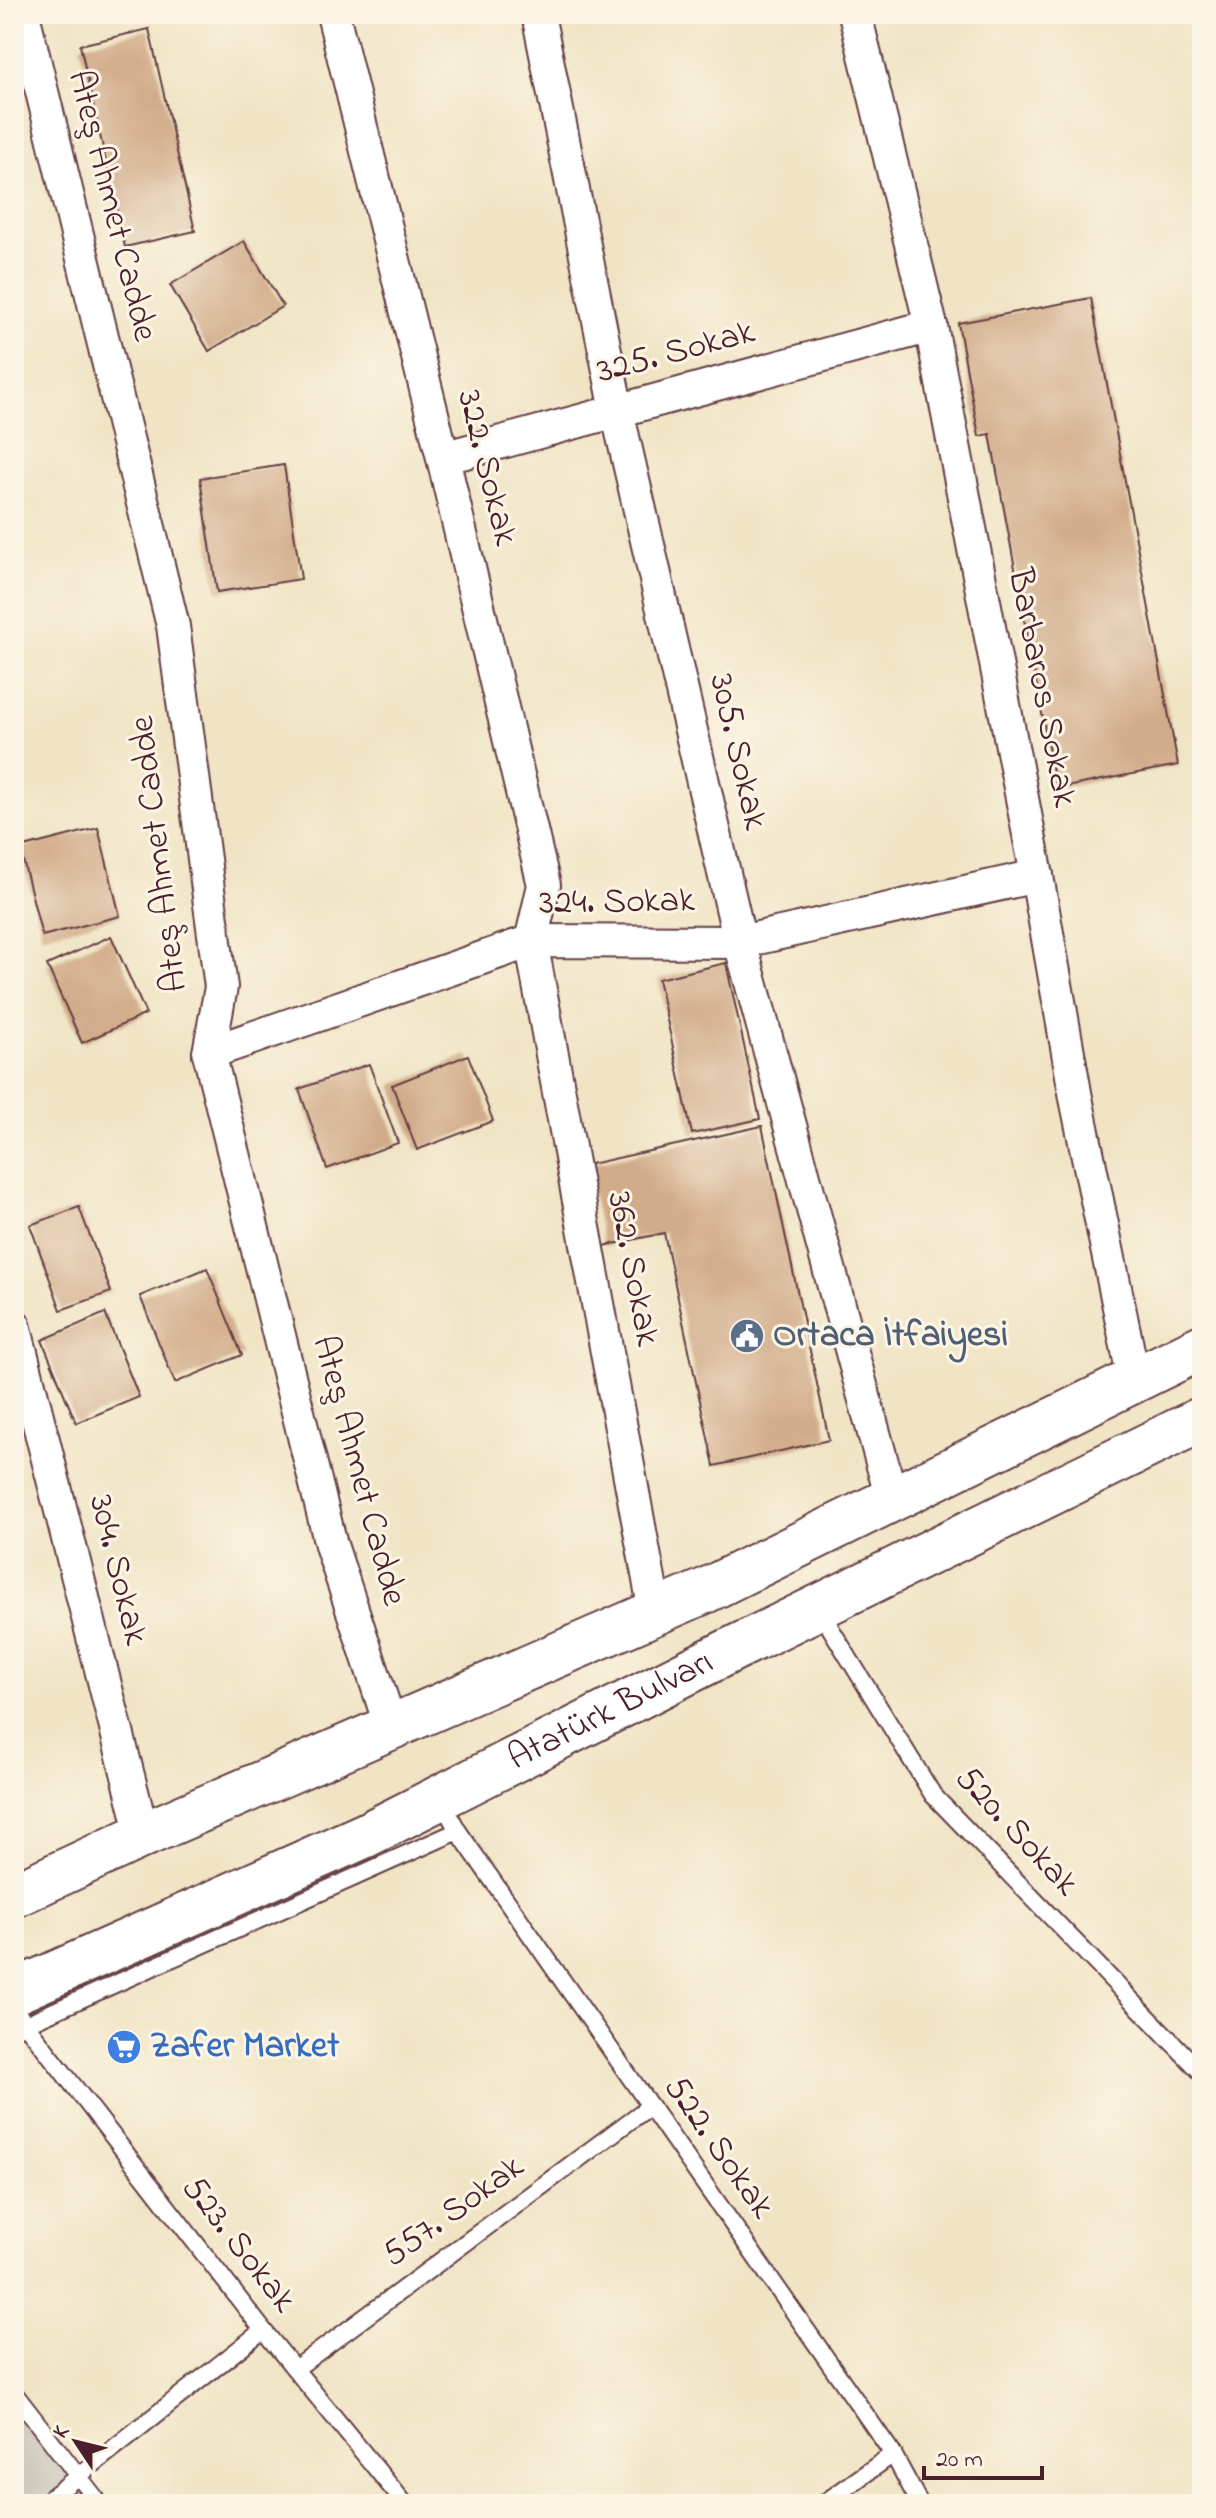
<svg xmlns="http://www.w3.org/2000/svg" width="1216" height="2518" viewBox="0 0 1216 2518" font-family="'Indie Flower',sans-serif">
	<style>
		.industrial { fill: #c9c3b8 }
		.building { fill: #d1ac8a }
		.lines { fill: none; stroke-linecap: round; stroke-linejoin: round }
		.lane-casing { stroke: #633d42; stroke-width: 20 }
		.street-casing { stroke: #633d42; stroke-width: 36 }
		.secondary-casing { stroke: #633d42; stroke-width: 48 }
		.lane { stroke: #fff; stroke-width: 16 }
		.street { stroke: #fff; stroke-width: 32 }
		.secondary { stroke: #fff; stroke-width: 44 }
		.labels { text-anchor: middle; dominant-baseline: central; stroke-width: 6; stroke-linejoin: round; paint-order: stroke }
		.street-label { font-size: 36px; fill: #4a1f2b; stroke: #fcf5e5 }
		.service-label { font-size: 36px; font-weight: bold; fill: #4e5e75; stroke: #fcf5e5; text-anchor: start }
		.shop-label { font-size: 36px; font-weight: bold; fill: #366cbe; stroke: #fcf5e5; text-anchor: start }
	</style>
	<rect width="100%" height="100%" fill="#fcf5e5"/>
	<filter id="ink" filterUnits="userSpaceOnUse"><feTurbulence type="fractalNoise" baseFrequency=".0125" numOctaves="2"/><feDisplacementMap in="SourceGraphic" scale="16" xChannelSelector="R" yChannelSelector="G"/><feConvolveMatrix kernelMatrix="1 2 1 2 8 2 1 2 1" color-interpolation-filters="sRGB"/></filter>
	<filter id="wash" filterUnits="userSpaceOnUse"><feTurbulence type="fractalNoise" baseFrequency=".006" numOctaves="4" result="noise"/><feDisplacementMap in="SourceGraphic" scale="32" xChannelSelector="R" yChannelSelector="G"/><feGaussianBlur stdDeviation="1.8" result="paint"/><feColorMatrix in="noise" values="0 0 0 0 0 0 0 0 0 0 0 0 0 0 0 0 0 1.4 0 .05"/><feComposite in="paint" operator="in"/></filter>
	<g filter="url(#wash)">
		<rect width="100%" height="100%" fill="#f0e4c5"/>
		<polygon class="industrial" points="14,2392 101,2504 14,2504"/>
		<g id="blocks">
			<g class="building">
				<polygon points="149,29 195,231 125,247 80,45"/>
				<polygon points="244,241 283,306 209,351 170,285"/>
				<polygon points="1091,298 1178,765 1056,789 990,434 979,436 958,323"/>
				<polygon points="284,465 301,579 217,592 200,478"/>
				<polygon points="98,828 120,916 42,936 20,848"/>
				<polygon points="111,936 146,1014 82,1043 47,965"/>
				<polygon points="726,963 760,1119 692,1134 658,979"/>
				<polygon points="468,1055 493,1121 417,1150 392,1085"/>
				<polygon points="369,1064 398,1143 327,1169 299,1089"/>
				<polygon points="762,1126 829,1440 714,1466 664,1233 604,1246 586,1165"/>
				<polygon points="79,1207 111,1292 61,1310 30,1225"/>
				<polygon points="207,1268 242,1355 175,1383 140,1296"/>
				<polygon points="105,1313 139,1397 76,1423 42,1340"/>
			</g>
		</g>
	</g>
	<g filter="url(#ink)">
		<use href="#blocks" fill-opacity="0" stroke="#633d42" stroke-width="2"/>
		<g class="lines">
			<g class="lane-casing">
				<g id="lane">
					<polyline points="818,1608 933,1795 1202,2073"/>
					<polyline points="440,1798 458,1831 893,2454 920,2504"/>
					<polyline points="14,2009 263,2330 405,2504"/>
					<polyline points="14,2029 458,1831"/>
					<polyline points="295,2369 650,2106"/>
					<polyline points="14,2393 100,2504"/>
					<polyline points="43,2504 263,2330"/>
					<polyline points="823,2504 893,2454"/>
				</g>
			</g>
			<g class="street-casing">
				<g id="street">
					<polyline points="23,14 173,626 221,987 209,1053 331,1545 391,1727"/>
					<polyline points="333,14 443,458 544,885 531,941 655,1612"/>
					<polyline points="538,14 617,411 740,942 892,1499"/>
					<polyline points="855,14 931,326 1037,876 1076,1098 1134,1380"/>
					<polyline points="443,458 931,326"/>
					<polyline points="209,1053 531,941 740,942 1037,876"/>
					<polyline points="14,1325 143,1835"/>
				</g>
			</g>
			<g class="secondary-casing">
				<g id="secondary">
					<polyline points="14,1895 143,1835 707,1590 1202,1347"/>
					<path id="s1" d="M 14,1992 L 366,1835 L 735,1648 L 1202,1419"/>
				</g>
			</g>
			<use href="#lane" class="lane"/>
			<use href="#street" class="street"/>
			<use href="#secondary" class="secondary"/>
		</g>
	</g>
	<defs>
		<g id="civic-disc" transform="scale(1.8)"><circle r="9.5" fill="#5c6f8a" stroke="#fcf5e5"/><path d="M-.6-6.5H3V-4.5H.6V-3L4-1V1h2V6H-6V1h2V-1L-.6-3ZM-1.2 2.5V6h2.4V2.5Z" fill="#fff"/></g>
		<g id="supermarket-disc" transform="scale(1.8)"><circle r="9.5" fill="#3f7fe0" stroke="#fcf5e5"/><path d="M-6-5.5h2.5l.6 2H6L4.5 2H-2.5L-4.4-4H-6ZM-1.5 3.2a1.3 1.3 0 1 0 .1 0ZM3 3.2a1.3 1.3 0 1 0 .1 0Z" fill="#fff"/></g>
	</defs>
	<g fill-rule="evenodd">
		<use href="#civic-disc" x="747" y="1336"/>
		<use href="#supermarket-disc" x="124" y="2047"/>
	</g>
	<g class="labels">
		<g class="street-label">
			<text transform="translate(111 206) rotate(76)">Ateş Ahmet Cadde</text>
			<text transform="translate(676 353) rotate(-15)">325. Sokak</text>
			<text transform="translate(486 468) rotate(76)">322. Sokak</text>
			<text transform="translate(1041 688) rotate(79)">Barbaros Sokak</text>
			<text transform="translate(737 752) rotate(77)">305. Sokak</text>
			<text transform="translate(160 854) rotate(-97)">Ateş Ahmet Cadde</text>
			<text transform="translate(617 903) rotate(-1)">324. Sokak</text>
			<text transform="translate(632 1269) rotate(79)">362. Sokak</text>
			<text transform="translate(358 1471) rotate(75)">Ateş Ahmet Cadde</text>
			<text transform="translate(117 1570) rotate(76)">304. Sokak</text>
			<text stroke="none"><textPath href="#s1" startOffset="660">Atatürk Bulvarı</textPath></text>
			<text transform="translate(1016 1832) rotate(47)">520. Sokak</text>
			<text transform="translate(718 2148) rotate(55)">522. Sokak</text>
			<text transform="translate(454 2212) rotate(-36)">557. Sokak</text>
			<text transform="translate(238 2245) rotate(52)">523. Sokak</text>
		</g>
		<g class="service-label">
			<text x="773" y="1336">Ortaca İtfaiyesi</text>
		</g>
		<g class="shop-label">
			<text x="150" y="2047">Zafer Market</text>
		</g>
	</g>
	<rect width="1216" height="2518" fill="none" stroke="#fcf5e5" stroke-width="48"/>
	<g transform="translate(76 2442) rotate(305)" stroke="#fcf5e5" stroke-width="6" paint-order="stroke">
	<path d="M0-6L14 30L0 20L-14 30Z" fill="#4a1f2b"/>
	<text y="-12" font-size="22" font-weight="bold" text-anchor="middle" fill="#4a1f2b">K</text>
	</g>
	<path d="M924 2466v12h118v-12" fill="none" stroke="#4a1f2b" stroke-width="4"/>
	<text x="936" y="2466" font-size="24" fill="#4a1f2b" stroke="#fcf5e5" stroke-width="6" paint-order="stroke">20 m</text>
</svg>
